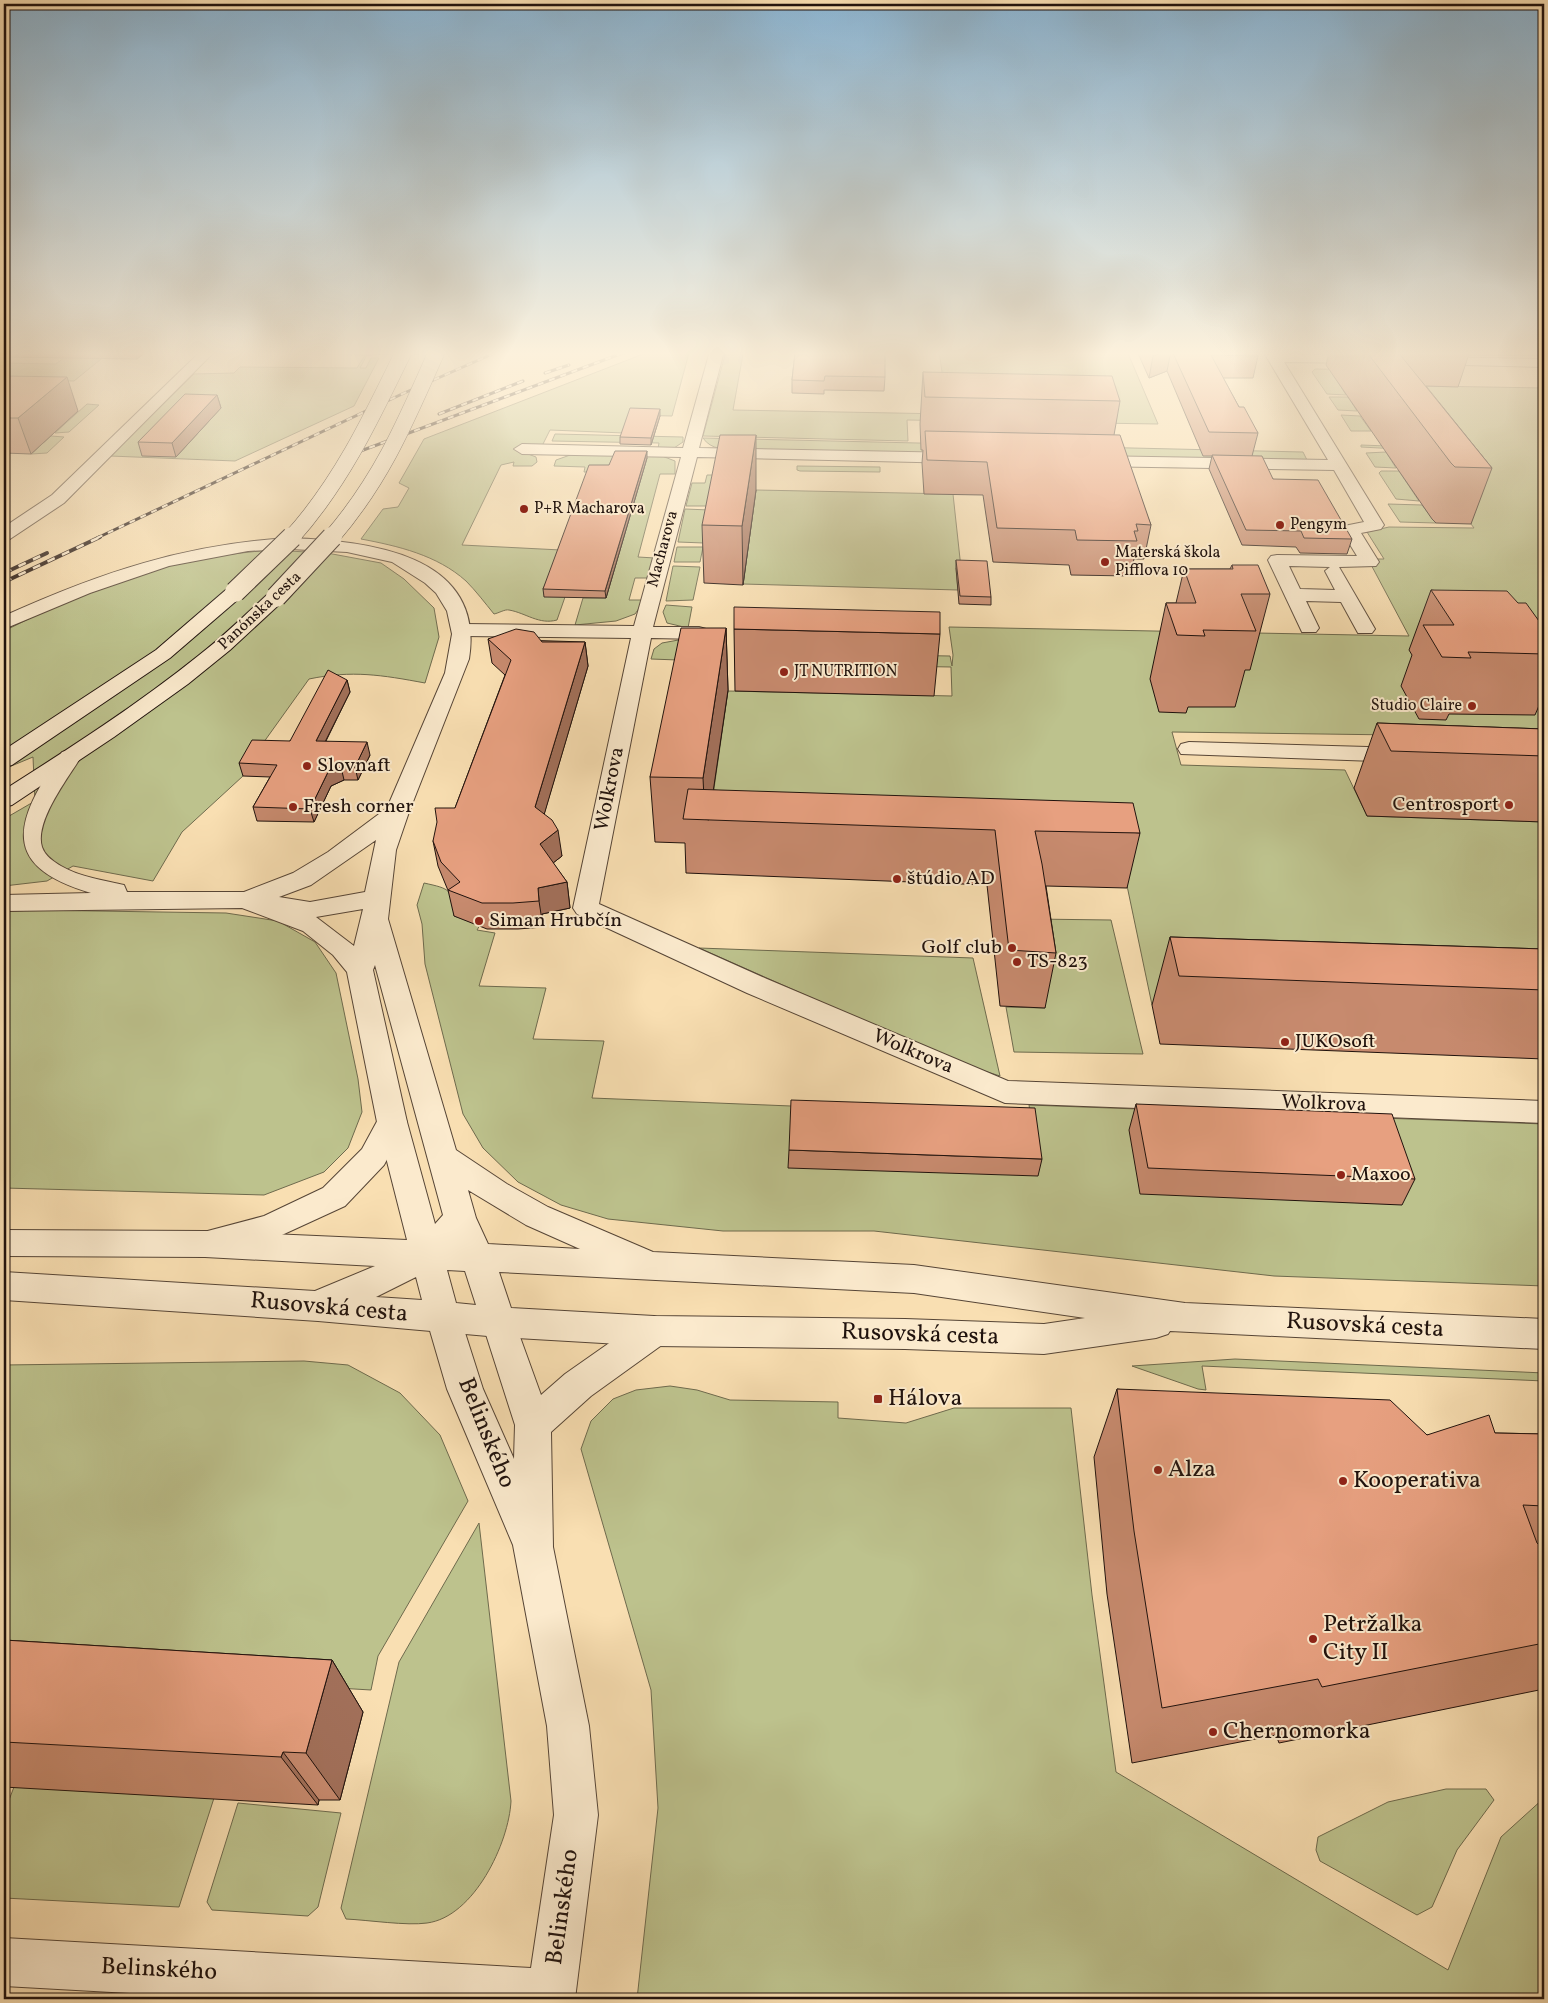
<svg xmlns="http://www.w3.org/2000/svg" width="1548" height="2003" viewBox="0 0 1548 2003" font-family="Vollkorn,serif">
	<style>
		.green { fill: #bdc28d; stroke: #6e6a4d }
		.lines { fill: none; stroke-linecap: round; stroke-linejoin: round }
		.minor-casing { stroke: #564536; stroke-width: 2 }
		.tertiary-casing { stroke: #564536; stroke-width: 2 }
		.secondary-casing { stroke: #20120d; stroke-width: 2 }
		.minor { fill: #fbeacd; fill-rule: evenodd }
		.tertiary { fill: #fbeacd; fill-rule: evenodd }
		.secondary { fill: #fbeacd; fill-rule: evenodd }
		.rail-far1-casing { stroke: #20120d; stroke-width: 3 }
		.rail-casing { stroke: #20120d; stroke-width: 4 }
		.rail-far1 { stroke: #fbeacd; stroke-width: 2; stroke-dasharray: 6; stroke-linecap: butt }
		.rail { stroke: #fbeacd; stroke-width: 2.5; stroke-dasharray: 8; stroke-linecap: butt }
		.secondary-bridge-far1-casing { stroke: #20120d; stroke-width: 17; stroke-linecap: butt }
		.secondary-bridge-casing { stroke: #20120d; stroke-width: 22; stroke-linecap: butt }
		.secondary-bridge-far1 { stroke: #fbeacd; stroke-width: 16 }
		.secondary-bridge { stroke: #fbeacd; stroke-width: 20 }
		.wall { fill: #c78a6e; stroke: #20120d }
		.shaded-wall { fill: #a2705a; stroke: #20120d }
		.building { fill: #e7a080; stroke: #20120d }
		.poi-dot { fill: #8f2418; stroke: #fbeacd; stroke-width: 2 }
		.labels { text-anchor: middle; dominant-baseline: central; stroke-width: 4; stroke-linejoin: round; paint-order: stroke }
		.far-poi-label { font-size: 16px; fill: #20120d; stroke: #fbeacd; text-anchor: start }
		.far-street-label { font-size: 16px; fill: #20120d; stroke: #fbeacd }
		.poi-label { font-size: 20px; fill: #20120d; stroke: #fbeacd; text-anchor: start }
		.street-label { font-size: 20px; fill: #20120d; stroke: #fbeacd }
		.near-street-label { font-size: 24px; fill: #20120d; stroke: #fbeacd }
		.near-poi-label { font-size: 24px; fill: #20120d; stroke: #fbeacd; text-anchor: start }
	</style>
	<rect width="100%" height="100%" fill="#f9dfb2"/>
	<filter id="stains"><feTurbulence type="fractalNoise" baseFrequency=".004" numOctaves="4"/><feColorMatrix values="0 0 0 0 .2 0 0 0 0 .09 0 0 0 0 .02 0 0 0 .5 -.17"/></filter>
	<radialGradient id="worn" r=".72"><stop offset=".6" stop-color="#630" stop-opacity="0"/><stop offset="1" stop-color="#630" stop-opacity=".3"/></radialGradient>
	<g class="green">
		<polygon points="73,351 111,351 74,381 4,380 4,363 56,364"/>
		<polygon points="291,351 369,351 360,368 366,368 371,358 379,358 354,406 235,461 110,456 194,374 234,373 240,367 357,368 365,355 288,354"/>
		<path d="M 651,351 L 689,353 L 672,416 L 631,415 L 624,433 L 550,430 L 542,446 L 528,454 L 536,457 L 537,462 L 532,466 L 513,466 L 514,462 L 501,465 L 462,545 L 561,550 L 565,597 L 557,620 C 539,625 526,613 509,610 C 505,609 499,613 494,614 C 485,603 476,591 466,581 C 437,555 398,546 361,539 L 383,509 L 398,507 L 409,488 L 399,483 L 424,439 Z"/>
		<polygon points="939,351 1127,351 1158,424 907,420 908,441 703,436 725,355 743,354 733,410 948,414"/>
		<polygon points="1318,351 1544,351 1544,356 1320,353"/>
		<polygon points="1315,369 1385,370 1338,382 1346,395 1327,394 1312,372"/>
		<polygon points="1370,385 1544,388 1544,737 1172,732 1181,765 1345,770 1367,816 1544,822 1544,1018 1152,1005 1121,857 706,844 728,691 952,696 951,667 896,666 892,655 950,656 952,666 953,655 949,627 1409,636 1368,559 1384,559 1367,532 1389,527 1474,528 1417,450 1361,447 1361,445 1414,447"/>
		<polygon points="1329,397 1348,397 1357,411 1338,410"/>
		<polygon points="87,404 99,405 69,432 55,433"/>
		<polygon points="1341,415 1360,416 1371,431 1351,431"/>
		<polygon points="555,434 683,437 683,442 674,448 658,448 659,443 552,441"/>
		<polygon points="51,436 64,437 47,453 31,454"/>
		<path d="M 703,438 L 1303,452 L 1308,462 L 738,451 C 725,449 711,450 703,438 Z"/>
		<polygon points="1386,452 1396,468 1375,467 1366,453"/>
		<polygon points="573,454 662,456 675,461 675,474 660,474 638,557 655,558 650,578 635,578 629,600 645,600 635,614 616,621 575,625 583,598 606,598 590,472 584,472 585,467 554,466 556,460"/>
		<polygon points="797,466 880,467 880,472 800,471 797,470"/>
		<polygon points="1381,471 1399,471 1419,501 1396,499 1379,473"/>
		<polygon points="707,475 715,475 711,506 686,506 692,483 705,483"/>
		<polygon points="756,490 953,494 961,568 956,568 958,590 743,584"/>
		<polygon points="1388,504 1422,505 1436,523 1400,522"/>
		<polygon points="685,509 710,510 704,543 678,542"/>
		<polygon points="677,547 703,547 700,562 674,562"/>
		<path d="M 268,550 L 327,553 L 381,563 L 404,579 L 434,608 L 439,637 L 425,683 C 382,675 352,670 309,679 L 256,753 L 243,776 L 182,832 L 153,881 L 73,866 L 47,881 L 4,886 L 4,819 L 35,801 L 33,757 L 4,769 L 4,631 C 54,606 108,581 163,567 C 197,557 233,554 268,550 Z"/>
		<polygon points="673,566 700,567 693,600 666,601"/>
		<polygon points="666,605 692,607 688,628 667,623 663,612"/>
		<polygon points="684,639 678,660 651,659 654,649 662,643"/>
		<path d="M 424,883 C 451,889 452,889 454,916 L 480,925 L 477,930 L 495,933 L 479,986 L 546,988 L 533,1039 L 604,1041 L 592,1098 L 791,1106 L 1032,1125 L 1029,1105 L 1544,1124 L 1544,1286 L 1274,1276 L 874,1231 L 723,1231 L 608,1219 L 561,1205 L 518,1182 L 483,1148 L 463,1114 L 425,964 L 422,924 L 417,905 Z"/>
		<polygon points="31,910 226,913 278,921 315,942 336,973 358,1079 362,1112 348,1148 324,1172 264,1195 4,1188 4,912"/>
		<polygon points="1033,919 1111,920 1143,1054 1014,1052 1006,1007 1045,1008"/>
		<polygon points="699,948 973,958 1000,1076 959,1063"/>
		<polygon points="1235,1359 1544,1373 1544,1381 1202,1366 1206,1390 1198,1389 1132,1366"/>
		<polygon points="304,1361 348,1365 400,1393 440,1435 468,1501 378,1656 371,1690 4,1668 4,1365"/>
		<polygon points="670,1386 697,1390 730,1400 838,1402 838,1418 906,1423 954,1408 1071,1408 1092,1595 1116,1772 1448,1970 1501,1837 1544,1798 1544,1999 637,1999 658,1808 651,1690 581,1449 591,1421 613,1399 636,1390"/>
		<path d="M 479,1523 L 511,1801 C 509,1843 474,1917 427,1923 C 407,1926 368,1920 346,1919 L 341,1908 L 399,1662 Z"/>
		<polygon points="14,1787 214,1798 179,1907 4,1898 4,1813"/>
		<polygon points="1446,1789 1486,1789 1494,1800 1457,1850 1432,1907 1417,1915 1320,1861 1316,1850 1318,1837 1388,1802"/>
		<polygon points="238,1803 341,1813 318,1907 308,1916 212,1910 207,1902"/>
	</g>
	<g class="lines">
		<g class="minor-casing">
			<g id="minor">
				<polygon points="201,351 215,351 64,503 10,539 4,540 4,527 52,495"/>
				<polygon points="710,351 724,351 699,448 961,453 969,458 961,463 697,457 653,627 699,627 706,629 709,633 706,637 699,639 651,638 599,904 767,979 1008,1081 1544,1101 1544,1123 1005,1103 747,993 577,914 573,908 631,638 463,636 456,634 453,630 456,626 463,624 634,626 681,457 522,454 514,449 522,444 683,448"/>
				<path d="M 1263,351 L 1277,351 L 1279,354 L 1365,355 L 1372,359 L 1365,363 L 1284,362 L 1384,525 L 1381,529 L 1361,533 L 1379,562 L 1376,566 L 1339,567 L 1375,629 L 1372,633 L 1358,633 L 1341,602 L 1306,601 L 1319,628 L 1316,632 L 1302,632 L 1268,560 L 1271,556 L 1277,555 L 1357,556 L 1341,530 L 1344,526 L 1364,522 L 1334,470 L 1091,466 L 1083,461 L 1091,456 L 1328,460 ZM 1289,566 L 1330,567 L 1325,571 L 1335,590 L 1300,589 Z"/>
				<polygon points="1428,357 1544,359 1544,367 1423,364 1421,361"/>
				<polygon points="1189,742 1403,748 1411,750 1414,755 1411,760 1403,762 1181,754 1178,749 1181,744"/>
				<polygon points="392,1111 403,1114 407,1122 384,1165 345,1206 271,1240 212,1255 200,1251 196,1242 200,1233 264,1216 323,1188 362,1149 381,1114"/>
				<polygon points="443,1302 455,1307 460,1317 483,1389 514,1459 515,1425 482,1322 487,1312 499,1307 511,1312 541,1395 565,1374 642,1320 654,1316 666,1320 671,1331 666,1342 591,1396 551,1432 553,1547 589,1726 598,1815 575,1999 237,1999 4,1986 4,1938 531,1968 554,1815 547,1726 513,1545 447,1389 426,1317 431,1307"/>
			</g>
		</g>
		<g class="tertiary-casing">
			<path id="tertiary" d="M 290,538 C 366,541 486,553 469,659 L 409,812 L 396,850 L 388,919 L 456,1150 L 507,1184 L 548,1207 L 653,1252 L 914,1265 L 1185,1303 L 1544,1319 L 1544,1349 L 1170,1331 L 1168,1334 L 1156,1338 L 1044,1354 L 905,1349 L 654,1346 L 499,1337 L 318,1321 L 4,1300 L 4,1272 L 315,1291 L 375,1266 L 205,1257 L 4,1256 L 4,1230 L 205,1231 L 407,1240 L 377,1122 L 347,972 L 333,955 L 303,931 L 242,908 L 4,911 L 4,895 L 91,893 C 0,866 13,823 62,752 L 70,750 L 78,752 L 81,757 C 68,778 34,822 42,847 C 45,856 54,862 61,866 C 80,877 103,880 124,885 L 127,892 L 244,892 L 293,873 L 328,852 L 387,808 L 445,673 L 452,634 L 447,611 L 436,593 L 425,583 L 392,562 L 347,552 L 290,549 L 248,551 L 169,566 L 90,593 L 4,629 L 4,616 C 99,573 185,544 290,538 ZM 376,840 L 365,892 L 310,902 L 279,897 L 311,885 ZM 363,909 L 354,946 L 316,917 ZM 375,965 L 443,1215 L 435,1224 L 407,1122 L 373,970 ZM 468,1190 L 526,1225 L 580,1249 L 488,1244 L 476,1218 ZM 447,1270 L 465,1271 L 476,1305 L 456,1303 ZM 499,1272 L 914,1293 L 1085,1318 L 1044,1324 L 905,1319 L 654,1316 L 511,1308 ZM 416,1277 L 422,1300 L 376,1297 Z"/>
		</g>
		<g class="secondary-casing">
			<g id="secondary">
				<polygon points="235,586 242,588 244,592 242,596 170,658 12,765 4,767 4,750 156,650 228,588"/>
				<path d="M 276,591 L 283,593 L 285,597 L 283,601 L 230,650 L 188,684 L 114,737 L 12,805 L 4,807 L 4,790 C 70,748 137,705 198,656 C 223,637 246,614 269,593 Z"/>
			</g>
		</g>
		<use href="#minor" class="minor"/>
		<use href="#tertiary" class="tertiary"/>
		<use href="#secondary" class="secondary"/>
		<g class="rail-far1-casing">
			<g id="rail-far1">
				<polyline points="545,373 569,365"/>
				<polyline points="439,414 523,381"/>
				<polyline points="358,452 628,351"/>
				<polyline points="97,538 402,394 499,351"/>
			</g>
		</g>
		<g class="rail-casing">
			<g id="rail">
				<polyline points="4,573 47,553"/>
				<polyline points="4,582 100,537"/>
			</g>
		</g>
		<use href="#rail-far1" class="rail-far1"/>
		<use href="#rail" class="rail"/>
		<g class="secondary-bridge-far1-casing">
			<g id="secondary-bridge-far1">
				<path d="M 291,538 C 341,483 372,417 404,351"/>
				<path d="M 331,538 C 382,479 406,421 437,351"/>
			</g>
		</g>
		<g class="secondary-bridge-casing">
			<g id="secondary-bridge">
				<polyline points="235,592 292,537"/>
				<polyline points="276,597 332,537"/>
			</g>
		</g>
		<use href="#secondary-bridge-far1" class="secondary-bridge-far1"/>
		<use href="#secondary-bridge" class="secondary-bridge"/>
	</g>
	<g class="wall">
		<polygon points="4,351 146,351 137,359 5,357 4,358"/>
		<polygon points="366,351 394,351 392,354 367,355"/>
		<polygon points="412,351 427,351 418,354 413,354"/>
		<polygon points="1137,351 1255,351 1258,356 1253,378 1223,378 1239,407 1258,433 1252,456 1273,479 1352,539 1347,554 1300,553 1296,547 1242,545 1209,469 1212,456 1203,456 1167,371 1149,378"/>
		<polygon points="1316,351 1470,351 1458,387 1426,386 1492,468 1471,524 1436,523 1432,519 1326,365 1329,353 1318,353"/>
		<polygon points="795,353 885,377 884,391 824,390 824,394 792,393 792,380"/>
		<polygon points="923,372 1120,401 1114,435 1151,525 1144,559 1134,559 1130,576 1071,575 1069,565 993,562 983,495 924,494 922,463 923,450 921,450 920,424"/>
		<polygon points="4,376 78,411 31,454 4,453"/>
		<polygon points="217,395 221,408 176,457 142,456 138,442"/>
		<polygon points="660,416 651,445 620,444 620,437"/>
		<polygon points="647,458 606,598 544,597 543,589 609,465"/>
		<polygon points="756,490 743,585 704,583 702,525"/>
		<polygon points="956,560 991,597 991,605 959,604 956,568"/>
		<polygon points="1232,565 1270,594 1250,670 1245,670 1235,707 1188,707 1186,713 1159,712 1150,679 1166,603 1176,603 1184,569 1230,569"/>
		<polygon points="1431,590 1518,603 1544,628 1544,694 1535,715 1449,714 1446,720 1419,719 1401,686 1412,655 1409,650"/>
		<polygon points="726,628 728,690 713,790 1140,833 1127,888 1046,886 1056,953 1045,1008 1000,1006 987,885 686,873 685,843 655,842 650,777"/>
		<polygon points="734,629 940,634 934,696 735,691"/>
		<polygon points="488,639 585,642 588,666 544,814 562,856 553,863 567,882 570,908 542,914 543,927 518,929 487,929 454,916 448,890 447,888 438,866 433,841 455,808 505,675 492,663"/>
		<polygon points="347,680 350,692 326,741 370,755 358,780 344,780 331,786 314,822 257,821 253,807 270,777 243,776 239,763 290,741"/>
		<polygon points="1377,723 1544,729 1544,822 1367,816 1354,788"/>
		<polygon points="1170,937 1544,949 1544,1059 1160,1044 1152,1005"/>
		<polygon points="1136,1104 1415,1179 1402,1205 1140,1194 1129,1130"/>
		<polygon points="789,1150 1042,1159 1038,1176 788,1168"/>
		<polygon points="1117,1389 1427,1435 1495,1433 1544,1434 1544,1689 1279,1743 1276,1735 1132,1763 1107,1594 1094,1457"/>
		<polygon points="4,1640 332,1660 363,1712 340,1800 319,1800 318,1805 4,1787"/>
	</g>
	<g class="shaded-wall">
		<polygon points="135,351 146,351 137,359"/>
		<polygon points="417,351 427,351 418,354"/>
		<polygon points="1167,351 1171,351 1167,371 1149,378 1153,356"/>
		<polygon points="67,377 78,411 31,454 18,418"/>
		<polygon points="217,395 221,408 176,457 172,443"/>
		<polygon points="660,409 660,416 651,445 651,438"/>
		<polygon points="756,435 756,490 743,585 742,526"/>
		<polygon points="647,451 647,458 606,598 605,591"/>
		<polygon points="726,628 728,690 709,820 705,819 703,778"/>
		<polygon points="585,642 588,666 539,832 535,807"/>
		<polygon points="347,680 350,692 319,754 316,741"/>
		<polygon points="367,742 370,755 358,780 355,767"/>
		<polygon points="341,767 344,780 331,786 314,822 310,809 328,772"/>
		<polygon points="558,830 562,856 544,870 540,844"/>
		<polygon points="567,882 570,908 542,914 543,927 539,901 538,888"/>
		<polygon points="332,1660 363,1712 340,1800 306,1753"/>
		<polygon points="283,1752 319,1800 318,1805 281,1757"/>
	</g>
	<g class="building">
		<polygon points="826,351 885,351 885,377 825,376 824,381 792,380 795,353 826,352"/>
		<polygon points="1151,351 1167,351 1153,356"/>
		<polygon points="1172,351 1255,351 1258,356 1211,355 1239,407 1244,407 1258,433 1209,432"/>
		<polygon points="1366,351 1397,351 1492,468 1455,467 1451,463"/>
		<polygon points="923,372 1112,376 1120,401 925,397"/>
		<polygon points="4,376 67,377 18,418 4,418"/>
		<polygon points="185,394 217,395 172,443 138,442"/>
		<polygon points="630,408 660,409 651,438 620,437"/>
		<polygon points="925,431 1120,435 1151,525 1136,524 1138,531 1134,531 1137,541 1077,540 1075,530 997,528 987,462 927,460"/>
		<polygon points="720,435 756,435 742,526 702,525"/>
		<polygon points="615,451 647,451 605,591 543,589 589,465 609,465"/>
		<polygon points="1212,455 1262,456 1273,479 1318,480 1352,539 1304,538 1301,531 1246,530"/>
		<polygon points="956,560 987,561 991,597 960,596"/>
		<polygon points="1232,565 1258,565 1270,594 1241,594 1256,631 1203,630 1205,636 1177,635 1166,603 1196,603 1184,569 1233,569"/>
		<polygon points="1431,590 1507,591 1518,603 1526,603 1544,628 1544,654 1468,652 1471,658 1442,657 1423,625 1454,625"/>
		<polygon points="734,607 940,612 940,634 734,629"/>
		<polygon points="681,628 726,628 703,778 650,777"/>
		<polygon points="516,629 534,632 542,642 585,642 535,807 552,820 558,830 540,844 567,882 538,888 539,901 513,903 482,903 448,890 460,882 441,862 433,841 437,822 435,808 455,808 511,660 488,639"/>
		<polygon points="328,670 347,680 316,741 367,742 355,767 341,767 328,772 310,809 253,807 277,765 239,763 252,740 290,741"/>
		<polygon points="1377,723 1544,729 1544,756 1391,751"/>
		<polygon points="688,789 1133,803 1140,833 1035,831 1042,864 1056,953 1009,950 995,830 683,819"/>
		<polygon points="1170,937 1544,949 1544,990 1179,976"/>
		<polygon points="791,1100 1035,1108 1042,1159 789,1150"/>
		<polygon points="1136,1104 1392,1114 1415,1179 1148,1168"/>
		<polygon points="1117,1389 1390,1400 1427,1435 1489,1415 1495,1433 1544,1434 1544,1506 1523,1505 1537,1543 1544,1550 1544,1643 1322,1687 1318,1679 1162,1708 1134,1531"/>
		<polygon points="4,1640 332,1660 306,1753 283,1752 281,1757 4,1742"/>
	</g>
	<linearGradient id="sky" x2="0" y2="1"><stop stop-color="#8cb6d4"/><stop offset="0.56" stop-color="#fcf1dc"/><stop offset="1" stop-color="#fcf1dc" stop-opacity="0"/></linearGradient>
	<rect width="1548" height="631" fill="url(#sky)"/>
	<g class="poi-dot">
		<circle cx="524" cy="509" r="5"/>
		<circle cx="1280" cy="525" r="5"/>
		<circle cx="1105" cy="562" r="5"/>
		<circle cx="784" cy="672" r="5"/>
		<circle cx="1472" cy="706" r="5"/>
		<circle cx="307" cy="766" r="5"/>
		<circle cx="1509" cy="805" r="5"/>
		<circle cx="293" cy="807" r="5"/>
		<circle cx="897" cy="879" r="5"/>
		<circle cx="479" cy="921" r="5"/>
		<circle cx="1012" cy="948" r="5"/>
		<circle cx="1017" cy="962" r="5"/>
		<circle cx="1285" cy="1042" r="5"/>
		<circle cx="1341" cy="1175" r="5"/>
		<rect x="873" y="1394" width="10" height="10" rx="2.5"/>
		<circle cx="1158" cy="1470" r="5"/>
		<circle cx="1343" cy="1481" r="5"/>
		<circle cx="1313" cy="1639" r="5"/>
		<circle cx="1213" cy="1732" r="5"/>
	</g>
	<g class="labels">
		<g class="far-poi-label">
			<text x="534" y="509">P+R Macharova</text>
			<text x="1290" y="525">Pengym</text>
			<text x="1115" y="553">Materská škola<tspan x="1115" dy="18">Pifflova 10</tspan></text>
			<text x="794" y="672">JT NUTRITION</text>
			<text x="1462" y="706" text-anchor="end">Studio Claire</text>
		</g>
		<g class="far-street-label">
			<text transform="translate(663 549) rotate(-75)">Macharova</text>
			<text transform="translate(260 611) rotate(-43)">Panónska cesta</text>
		</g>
		<g class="poi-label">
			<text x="317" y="766">Slovnaft</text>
			<text x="1499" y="805" text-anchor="end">Centrosport</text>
			<text x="303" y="807">Fresh corner</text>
			<text x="907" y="879">štúdio AD</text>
			<text x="489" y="921">Siman Hrubčín</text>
			<text x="1002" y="948" text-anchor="end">Golf club</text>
			<text x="1027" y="962">TS-823</text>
			<text x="1295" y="1042">JUKOsoft</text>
			<text x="1351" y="1175">Maxoo</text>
		</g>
		<g class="street-label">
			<text transform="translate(610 789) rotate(-79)">Wolkrova</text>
			<text transform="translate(913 1052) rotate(23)">Wolkrova</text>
			<text transform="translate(1324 1104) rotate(2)">Wolkrova</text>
		</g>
		<g class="near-street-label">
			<text transform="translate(329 1308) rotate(5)">Rusovská cesta</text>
			<text transform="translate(1365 1326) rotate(3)">Rusovská cesta</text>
			<text transform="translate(920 1335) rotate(2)">Rusovská cesta</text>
			<text transform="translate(486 1433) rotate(68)">Belinského</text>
			<text transform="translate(563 1907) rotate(-82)">Belinského</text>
			<text transform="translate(159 1970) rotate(3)">Belinského</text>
		</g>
		<g class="near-poi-label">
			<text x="888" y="1399">Hálova</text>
			<text x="1168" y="1470">Alza</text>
			<text x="1353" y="1481">Kooperativa</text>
			<text x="1323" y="1625">Petržalka<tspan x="1323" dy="28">City II</tspan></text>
			<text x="1223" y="1732">Chernomorka</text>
		</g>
	</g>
	<rect width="1548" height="2003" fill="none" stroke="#f9dfb2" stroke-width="20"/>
	<rect x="5" y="5" width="1538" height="1993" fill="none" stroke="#20120d" stroke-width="2.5"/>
	<rect x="10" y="10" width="1528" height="1983" fill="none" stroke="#20120d"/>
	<rect width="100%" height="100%" filter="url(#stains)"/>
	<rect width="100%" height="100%" fill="url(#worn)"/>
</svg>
